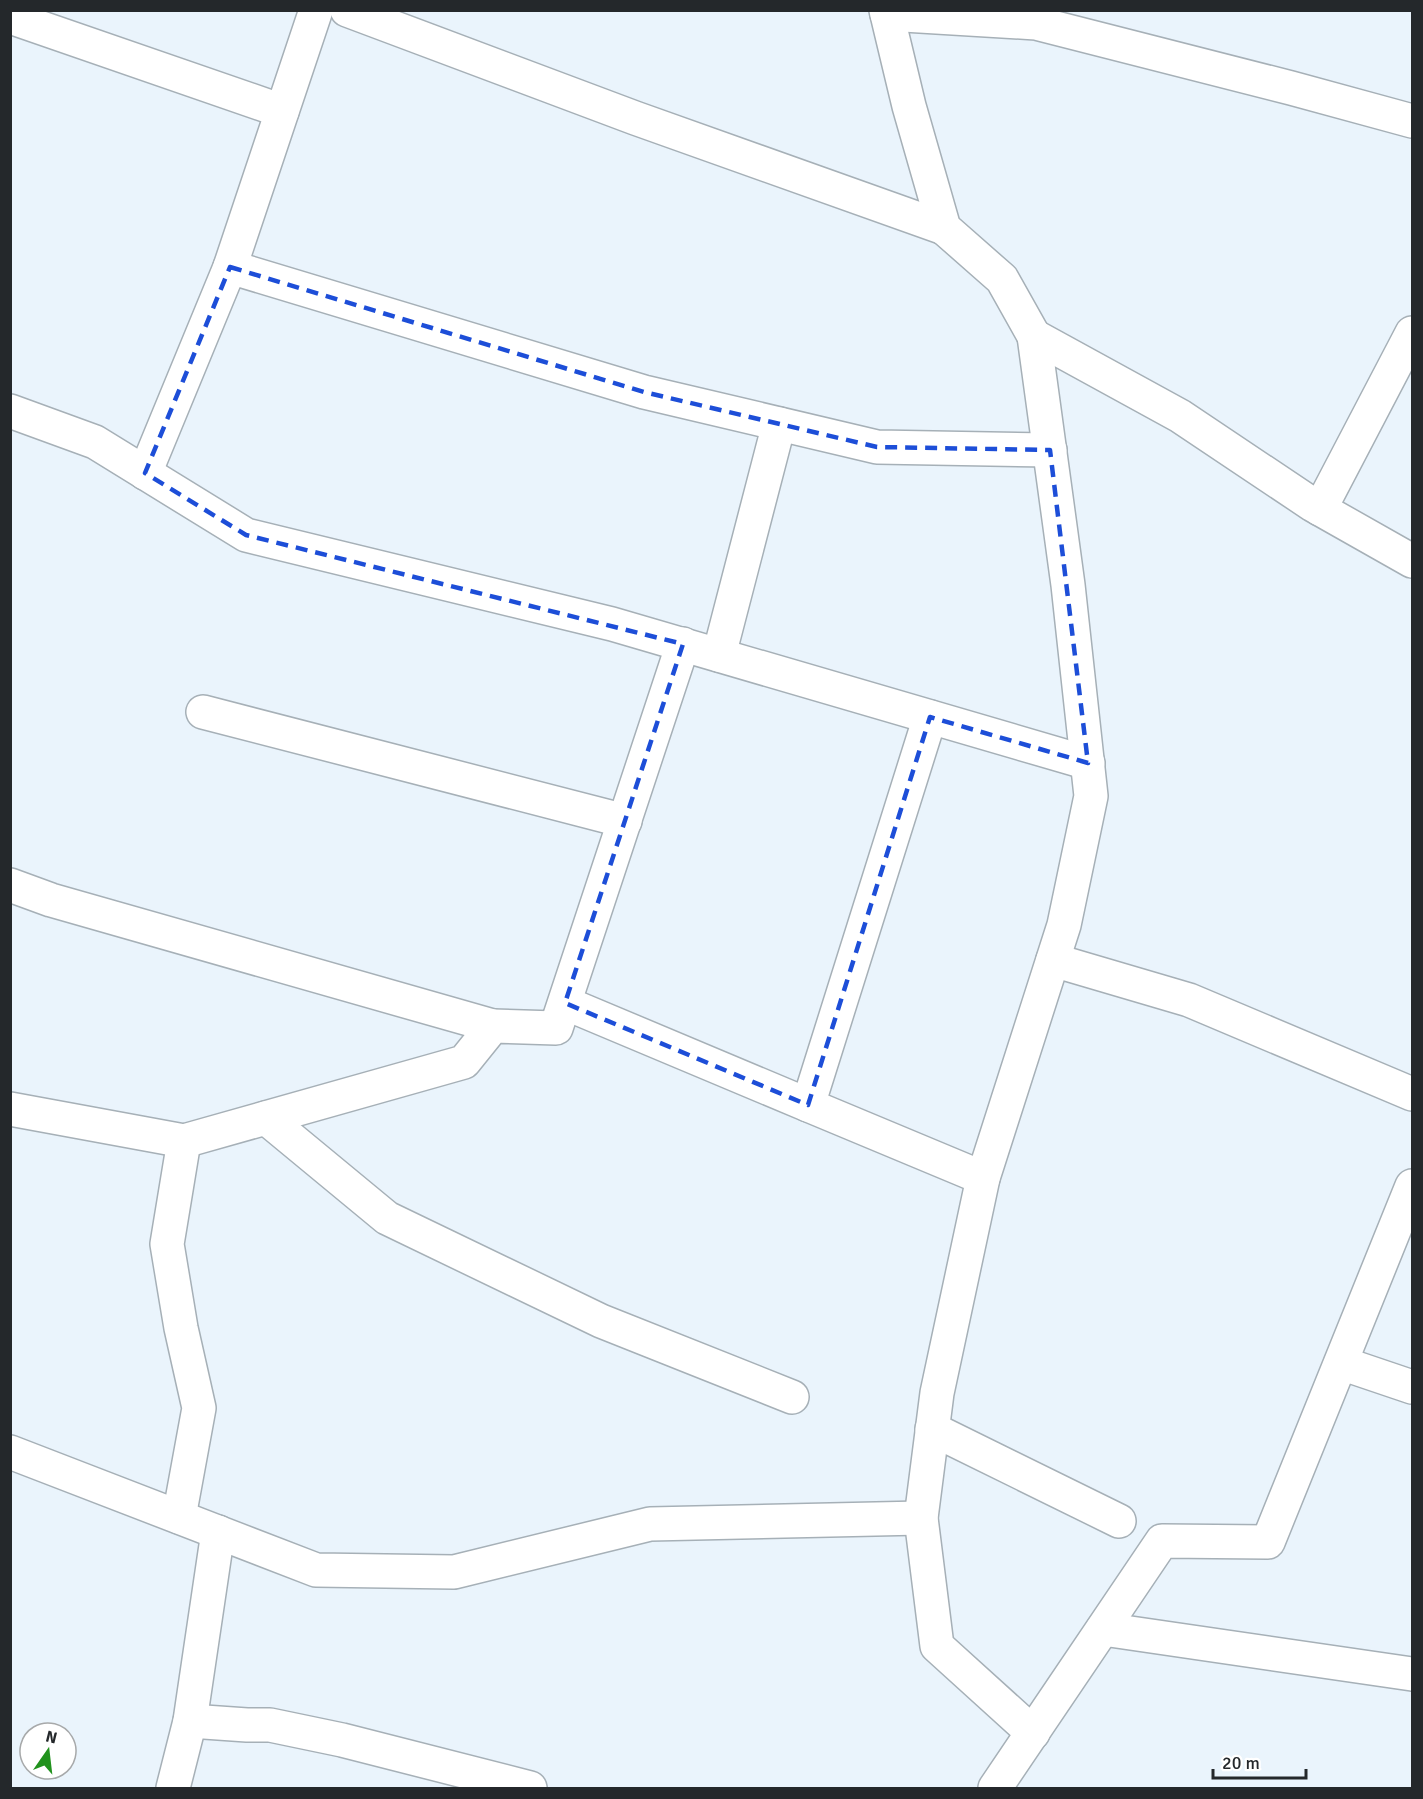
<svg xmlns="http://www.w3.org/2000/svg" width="1423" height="1799" viewBox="0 0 1423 1799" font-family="Signika,sans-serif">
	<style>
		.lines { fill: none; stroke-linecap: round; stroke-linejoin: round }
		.minor-casing { stroke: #a6b0b7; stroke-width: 36 }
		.minor { stroke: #fff; stroke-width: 33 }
		.marked { fill: none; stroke: #1d4ed8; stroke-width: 4.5; stroke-dasharray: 12 8; stroke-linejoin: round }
	</style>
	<rect width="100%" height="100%" fill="#eaf4fc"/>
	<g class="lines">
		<g class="minor-casing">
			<g id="minor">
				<polyline points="347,10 635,118 944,228"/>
				<polyline points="886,10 909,106 944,228 1002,279 1034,336"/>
				<polyline points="887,14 1036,23 1291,88 1412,121"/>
				<polyline points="10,17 282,111"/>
				<polyline points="230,267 316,10"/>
				<polyline points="10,411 95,442 246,535 612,624 1088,763"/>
				<polyline points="145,473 230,267 644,392 877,447 1050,450"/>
				<polyline points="1320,509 1412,333"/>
				<polyline points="719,655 779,424"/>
				<polyline points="203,712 625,821"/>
				<polyline points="930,717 808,1105 983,1178"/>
				<polyline points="10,885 51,900 493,1026"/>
				<polyline points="1053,960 1189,1000 1412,1094"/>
				<polyline points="565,1003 808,1105"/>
				<polyline points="10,1109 184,1141 464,1062 493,1026 556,1028 683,644"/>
				<polyline points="266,1118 387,1218 601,1321 792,1397"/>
				<polyline points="1341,1363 1412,1387"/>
				<polyline points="932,1429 1119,1521"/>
				<polyline points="10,1452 316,1570 454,1572 650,1524 921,1518"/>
				<polyline points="179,1517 199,1408 181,1328 167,1244 184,1141"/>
				<polyline points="1103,1629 1412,1674"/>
				<polyline points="190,1721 247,1725 270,1725 342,1740 530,1788"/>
				<polyline points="1033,1733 937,1646 921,1518 937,1393 983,1178 1064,925 1091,796 1068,585 1034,336 1180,416 1313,505 1412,561"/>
				<polyline points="173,1788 190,1721 218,1532"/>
				<polyline points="995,1788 1162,1541 1268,1542 1412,1186"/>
			</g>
		</g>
		<use href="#minor" class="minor"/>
	</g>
	<path class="marked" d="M 230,267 L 644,392 L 877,447 L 1050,450 L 1088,763 L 930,717 L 808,1105 L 565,1003 L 683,644 L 246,535 L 145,473 Z"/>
	<rect width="1423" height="1799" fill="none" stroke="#24282b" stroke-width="24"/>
	<g transform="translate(48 1751) rotate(14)"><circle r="28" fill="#ffffff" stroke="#a7a9aa" stroke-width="1.5"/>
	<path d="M0-4.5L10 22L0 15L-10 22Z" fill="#21921d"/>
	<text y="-9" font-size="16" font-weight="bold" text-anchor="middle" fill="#24282b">N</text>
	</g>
	<path d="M1213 1769v9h93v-9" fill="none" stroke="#24282b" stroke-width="3"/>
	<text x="1222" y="1769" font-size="18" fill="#24282b" stroke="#ffffff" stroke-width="4.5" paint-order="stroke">20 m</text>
</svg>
